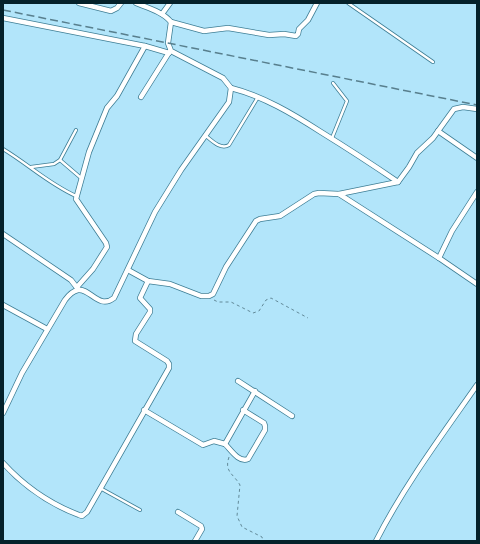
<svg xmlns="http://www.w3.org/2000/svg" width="480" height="544" viewBox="0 0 480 544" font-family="Commissioner,sans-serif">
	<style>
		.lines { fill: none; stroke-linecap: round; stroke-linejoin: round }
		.service-casing { stroke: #3e7e95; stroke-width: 4 }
		.minor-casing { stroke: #3e7e95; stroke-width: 6 }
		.path { stroke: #628a99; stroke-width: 1; stroke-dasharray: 3 3; stroke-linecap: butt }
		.service { stroke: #fff; stroke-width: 2.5 }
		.minor { stroke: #fff; stroke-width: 4.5 }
		.rail { stroke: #587f8d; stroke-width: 1.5; stroke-dasharray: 8 4; stroke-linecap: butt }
	</style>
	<rect width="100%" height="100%" fill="#b2e5fa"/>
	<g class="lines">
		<g class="service-casing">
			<g id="service">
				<polyline points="348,3 433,62"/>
				<path d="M 206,136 C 212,141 221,150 229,145 L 258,97"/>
				<polyline points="332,138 347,101 333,83"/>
				<path d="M 3,149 C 28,164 49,184 76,196"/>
				<polyline points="60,160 81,178"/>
				<polyline points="31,167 54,164 60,160 76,130"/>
				<polyline points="100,488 140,510"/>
			</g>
		</g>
		<g class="minor-casing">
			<g id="minor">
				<polyline points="79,3 111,11 117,8 121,3"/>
				<polyline points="162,14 170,3"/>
				<polyline points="3,18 145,46 169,53"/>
				<polyline points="171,22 204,31 228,28 269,35 284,34 296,36 298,34 299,29 308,20 317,3"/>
				<path d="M 231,88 C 263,96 293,114 321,132 C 347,148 373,165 398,182 L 339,194 L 439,258 L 452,231 L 477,192"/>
				<polyline points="141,97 170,51"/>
				<polyline points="438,131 477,158"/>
				<polyline points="398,182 409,167 417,153 433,138 454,109 463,107 477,109"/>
				<polyline points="3,234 71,280 78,289"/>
				<polyline points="439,258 477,284"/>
				<polyline points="128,270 148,281 170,284 201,296 209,296 213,294 226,267 256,221 260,219 280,216 314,194 319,193 339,194"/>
				<polyline points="77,287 93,269 107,247 106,243 76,199 89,152 107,108 117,96 145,46"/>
				<polyline points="3,305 47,329"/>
				<polyline points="238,381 292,416"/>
				<polyline points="144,410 203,445 214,441 225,444 255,391"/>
				<path d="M 3,413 L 22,373 L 65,300 C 68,296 73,291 78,290 C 90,288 99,310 114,298 L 155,212 L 181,170 L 229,102 L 231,88 L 223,78 L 171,51 L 168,43 L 171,22 C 163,12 148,8 136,3"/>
				<path d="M 225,444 C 231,450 239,463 248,459 L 265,430 L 265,426 L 264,423 L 243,410"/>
				<path d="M 3,463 C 24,486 50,504 79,515 L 82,516 L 87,512 L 169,368 L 169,364 L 167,361 L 135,341 L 136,334 L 150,312 L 150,309 L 140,298 L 148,281"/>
				<polyline points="178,512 201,526 202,529 195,541"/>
				<path d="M 376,541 C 404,486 442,435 477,385"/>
			</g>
		</g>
		<g class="path">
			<polyline points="214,300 218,302 231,302 253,313 259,311 266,300 271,298 308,318"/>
			<path d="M 229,457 C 224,472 233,473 240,485 L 237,516 L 242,527 L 262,537 L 263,541"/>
		</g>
		<use href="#service" class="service"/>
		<use href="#minor" class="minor"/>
		<polyline class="rail" points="3,10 477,105"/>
	</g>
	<rect width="480" height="544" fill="none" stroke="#05212a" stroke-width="8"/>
</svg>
